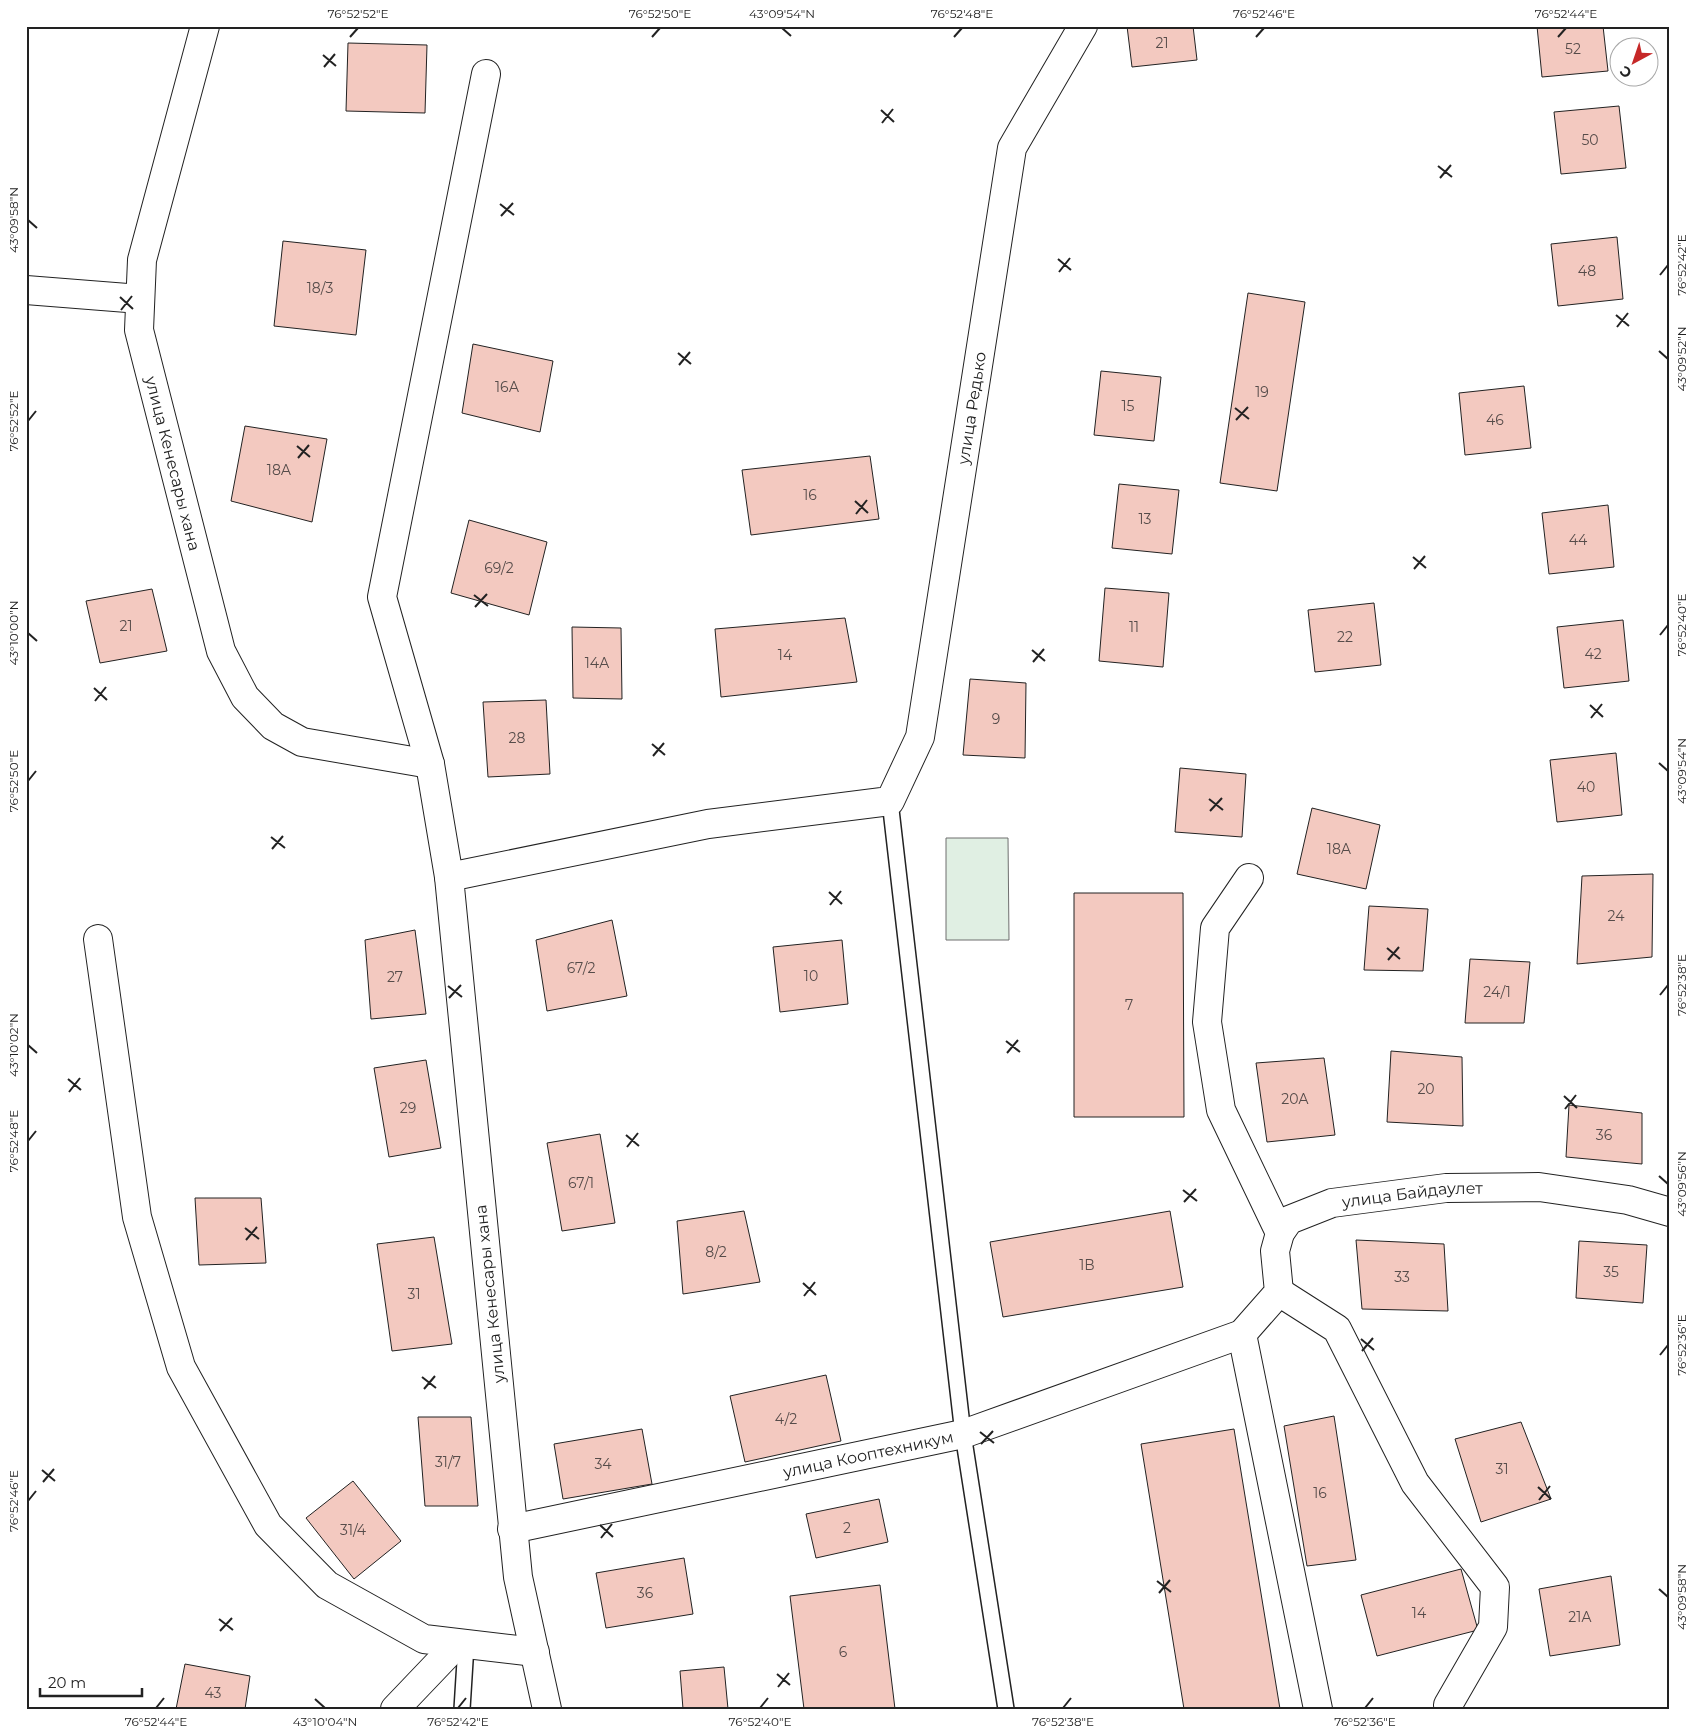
<svg xmlns="http://www.w3.org/2000/svg" width="1696" height="1735" viewBox="0 0 1696 1735" font-family="Montserrat,sans-serif">
	<style>
		.green { fill: #e0efe3; stroke: #6f6f6f }
		.building { fill: #f3c9c0; stroke: #222 }
		.lines { fill: none; stroke-linecap: round; stroke-linejoin: round }
		.lane-casing { stroke: #222; stroke-width: 18 }
		.street-casing { stroke: #222; stroke-width: 30 }
		.secondary-casing { stroke: #222; stroke-width: 30 }
		.lane { stroke: #fff; stroke-width: 15 }
		.street { stroke: #fff; stroke-width: 28 }
		.secondary { stroke: #fff; stroke-width: 28 }
		.ticks { fill: none; stroke: #222; stroke-width: 2 }
		.labels { text-anchor: middle; dominant-baseline: central; stroke-width: 4; stroke-linejoin: round; paint-order: stroke }
		.number-label { font-size: 14px; fill: #564c4a }
		.street-label { font-size: 16px; fill: #222; stroke: #fff }
		.neatline { fill: none; stroke: #222; stroke-width: 2 }
		.ticks-label { font-size: 12px; text-anchor: middle; fill: #222 }
	</style>
	<rect width="100%" height="100%" fill="#fff"/>
	<polygon class="green" points="946,838 1008,838 1009,940 946,940"/>
	<g class="building">
		<polygon points="1127,26 1193,26 1197,60 1132,67"/>
		<polygon points="1537,26 1603,26 1608,71 1542,77"/>
		<polygon points="348,43 427,45 425,113 346,111"/>
		<polygon points="1619,106 1626,168 1561,174 1554,112"/>
		<polygon points="1617,237 1623,299 1558,306 1551,244"/>
		<polygon points="283,241 366,250 356,335 274,326"/>
		<polygon points="1248,293 1305,302 1277,491 1220,483"/>
		<polygon points="473,344 553,361 540,432 462,413"/>
		<polygon points="1101,371 1161,377 1154,441 1094,435"/>
		<polygon points="1524,386 1531,448 1465,455 1459,393"/>
		<polygon points="245,426 327,439 312,522 231,501"/>
		<polygon points="870,456 879,519 751,535 742,470"/>
		<polygon points="1119,484 1179,490 1172,554 1112,548"/>
		<polygon points="1608,505 1614,567 1549,574 1542,513"/>
		<polygon points="469,520 547,542 529,615 451,593"/>
		<polygon points="1105,588 1169,593 1163,667 1099,661"/>
		<polygon points="152,589 167,651 100,663 86,601"/>
		<polygon points="1374,603 1381,665 1315,672 1308,610"/>
		<polygon points="845,618 857,682 721,697 715,629"/>
		<polygon points="1623,620 1629,681 1564,688 1557,627"/>
		<polygon points="572,627 621,628 622,699 573,698"/>
		<polygon points="970,679 1026,683 1025,758 963,755"/>
		<polygon points="546,700 550,774 488,777 483,702"/>
		<polygon points="1616,753 1622,815 1557,822 1550,760"/>
		<polygon points="1180,768 1246,774 1242,837 1175,832"/>
		<polygon points="1312,808 1380,825 1366,889 1297,874"/>
		<polygon points="1653,874 1652,957 1577,964 1582,876"/>
		<polygon points="1074,893 1183,893 1184,1117 1074,1117"/>
		<polygon points="1369,906 1428,909 1423,971 1364,970"/>
		<polygon points="612,920 627,996 547,1011 536,940"/>
		<polygon points="415,930 426,1014 371,1019 365,940"/>
		<polygon points="842,940 848,1004 780,1012 773,947"/>
		<polygon points="1470,959 1530,962 1524,1023 1465,1023"/>
		<polygon points="1391,1051 1462,1057 1463,1126 1387,1122"/>
		<polygon points="1324,1058 1335,1135 1267,1142 1256,1063"/>
		<polygon points="426,1060 441,1148 389,1157 374,1068"/>
		<polygon points="1569,1105 1642,1113 1642,1164 1566,1157"/>
		<polygon points="600,1134 615,1223 562,1231 547,1143"/>
		<polygon points="195,1198 261,1198 266,1263 199,1265"/>
		<polygon points="744,1211 760,1282 683,1294 677,1221"/>
		<polygon points="1170,1211 1183,1287 1003,1317 990,1242"/>
		<polygon points="434,1237 452,1344 392,1351 377,1244"/>
		<polygon points="1356,1240 1444,1244 1448,1311 1362,1309"/>
		<polygon points="1579,1241 1647,1245 1643,1303 1576,1298"/>
		<polygon points="826,1375 841,1441 745,1462 730,1396"/>
		<polygon points="1334,1416 1356,1560 1307,1566 1284,1426"/>
		<polygon points="418,1417 471,1417 478,1506 425,1506"/>
		<polygon points="1521,1422 1551,1499 1481,1522 1455,1439"/>
		<polygon points="642,1429 652,1484 563,1499 554,1444"/>
		<polygon points="1234,1429 1280,1709 1184,1709 1141,1444"/>
		<polygon points="353,1481 401,1541 354,1579 306,1518"/>
		<polygon points="879,1499 888,1542 816,1558 806,1514"/>
		<polygon points="684,1558 693,1614 606,1628 596,1573"/>
		<polygon points="1461,1569 1478,1630 1377,1656 1361,1595"/>
		<polygon points="1611,1576 1620,1645 1550,1656 1539,1589"/>
		<polygon points="880,1585 895,1709 804,1709 790,1596"/>
		<polygon points="185,1664 250,1676 245,1709 176,1709"/>
		<polygon points="724,1667 728,1709 683,1709 680,1671"/>
	</g>
	<g class="lines">
		<g class="lane-casing">
			<g id="lane">
				<polyline points="890,801 963,1434 1006,1709"/>
				<polyline points="462,1709 466,1645"/>
			</g>
		</g>
		<g class="street-casing">
			<g id="street">
				<path id="s1" d="M 205,26 L 142,260 L 139,330 L 221,651 L 245,697 L 273,726 L 302,742 L 430,764"/>
				<polyline points="26,290 140,299"/>
				<polyline points="449,877 430,764 382,597 486,74"/>
				<polyline points="1249,878 1215,928 1207,1022 1221,1110 1280,1233"/>
				<polyline points="98,939 137,1217 181,1367 268,1525 327,1585 424,1639 535,1652"/>
				<polyline points="1279,1292 1337,1329 1415,1483 1495,1587 1493,1627 1448,1705 1449,1709"/>
				<polyline points="1242,1334 1318,1709"/>
				<path id="s2" d="M 512,1529 L 963,1434 L 1242,1334 L 1279,1292 L 1275,1251 L 1280,1233 L 1289,1220 L 1332,1203 L 1446,1188 L 1539,1187 L 1628,1200 L 1670,1212"/>
				<polyline points="395,1709 457,1644"/>
			</g>
		</g>
		<g class="secondary-casing">
			<g id="secondary">
				<path id="s3" d="M 547,1709 L 518,1577 L 449,877 L 708,824 L 890,801 L 920,737 L 1012,148 L 1083,26"/>
			</g>
		</g>
		<use href="#lane" class="lane"/>
		<use href="#street" class="street"/>
		<use href="#secondary" class="secondary"/>
	</g>
	<path class="ticks" d="M 782,28 L 791,36M 350,37 L 358,28M 652,37 L 660,28M 954,37 L 962,28M 1256,37 L 1264,28M 1558,37 L 1566,28M 323,55 L 336,66M 324,67 L 335,54M 881,110 L 894,122M 882,123 L 893,109M 1438,166 L 1452,177M 1440,178 L 1451,165M 500,204 L 514,215M 501,216 L 513,203M 28,220 L 37,228M 1058,259 L 1071,270M 1059,272 L 1070,258M 1660,275 L 1668,265M 120,297 L 133,309M 121,310 L 132,296M 1616,315 L 1629,326M 1617,327 L 1628,313M 1659,351 L 1668,359M 678,353 L 691,364M 679,365 L 690,352M 1235,408 L 1249,419M 1236,420 L 1248,407M 28,421 L 36,411M 297,446 L 310,457M 298,458 L 309,445M 855,501 L 868,513M 856,514 L 867,500M 1413,557 L 1426,568M 1414,569 L 1425,556M 474,595 L 488,606M 475,607 L 487,594M 28,633 L 37,641M 1660,635 L 1668,625M 1032,650 L 1045,661M 1033,662 L 1044,649M 94,688 L 107,700M 95,701 L 106,687M 1590,705 L 1603,717M 1591,718 L 1602,704M 652,744 L 665,755M 653,756 L 664,743M 1659,763 L 1668,771M 28,781 L 36,771M 1209,799 L 1223,810M 1210,811 L 1222,798M 271,837 L 285,848M 272,849 L 283,836M 829,892 L 842,904M 830,905 L 841,891M 1387,948 L 1400,959M 1388,960 L 1399,947M 448,986 L 462,997M 1660,995 L 1668,985M 449,998 L 461,985M 1006,1041 L 1020,1052M 28,1045 L 37,1053M 1007,1053 L 1018,1040M 68,1079 L 81,1090M 69,1092 L 80,1078M 1564,1096 L 1577,1108M 1565,1109 L 1576,1095M 626,1135 L 639,1146M 28,1141 L 36,1131M 627,1147 L 638,1133M 1659,1176 L 1668,1184M 1183,1190 L 1197,1201M 1184,1202 L 1196,1189M 245,1228 L 259,1239M 246,1240 L 257,1227M 803,1283 L 816,1295M 804,1296 L 815,1282M 1361,1339 L 1374,1350M 1362,1351 L 1373,1338M 1660,1355 L 1668,1345M 422,1377 L 436,1388M 424,1389 L 435,1376M 980,1432 L 994,1443M 981,1444 L 993,1431M 42,1470 L 55,1481M 43,1482 L 54,1469M 1538,1487 L 1551,1499M 1539,1500 L 1550,1486M 28,1501 L 36,1491M 600,1525 L 613,1537M 601,1538 L 612,1524M 1157,1581 L 1171,1592M 1659,1589 L 1668,1597M 1159,1593 L 1170,1580M 219,1619 L 233,1630M 220,1631 L 232,1618M 777,1674 L 790,1685M 778,1687 L 789,1673M 315,1699 L 325,1708M 156,1708 L 164,1698M 458,1708 L 466,1698M 760,1708 L 768,1698M 1063,1708 L 1071,1698M 1365,1708 L 1373,1698"/>
	<g class="labels">
		<g class="number-label">
			<text x="1162" y="43">21</text>
			<text x="1573" y="49">52</text>
			<text x="1590" y="140">50</text>
			<text x="1587" y="271">48</text>
			<text x="320" y="288">18/3</text>
			<text x="507" y="387">16А</text>
			<text x="1262" y="392">19</text>
			<text x="1128" y="406">15</text>
			<text x="1495" y="420">46</text>
			<text x="279" y="470">18А</text>
			<text x="810" y="495">16</text>
			<text x="1145" y="519">13</text>
			<text x="1578" y="540">44</text>
			<text x="499" y="568">69/2</text>
			<text x="126" y="626">21</text>
			<text x="1134" y="627">11</text>
			<text x="1345" y="637">22</text>
			<text x="1593" y="654">42</text>
			<text x="785" y="655">14</text>
			<text x="597" y="663">14А</text>
			<text x="996" y="719">9</text>
			<text x="517" y="738">28</text>
			<text x="1586" y="787">40</text>
			<text x="1339" y="849">18А</text>
			<text x="1616" y="916">24</text>
			<text x="581" y="968">67/2</text>
			<text x="811" y="976">10</text>
			<text x="395" y="977">27</text>
			<text x="1497" y="992">24/1</text>
			<text x="1129" y="1005">7</text>
			<text x="1426" y="1089">20</text>
			<text x="1295" y="1099">20А</text>
			<text x="408" y="1108">29</text>
			<text x="1604" y="1135">36</text>
			<text x="581" y="1183">67/1</text>
			<text x="716" y="1252">8/2</text>
			<text x="1087" y="1265">1В</text>
			<text x="1611" y="1272">35</text>
			<text x="1402" y="1277">33</text>
			<text x="414" y="1294">31</text>
			<text x="786" y="1419">4/2</text>
			<text x="448" y="1462">31/7</text>
			<text x="603" y="1464">34</text>
			<text x="1502" y="1469">31</text>
			<text x="1320" y="1493">16</text>
			<text x="847" y="1528">2</text>
			<text x="353" y="1530">31/4</text>
			<text x="645" y="1593">36</text>
			<text x="1419" y="1613">14</text>
			<text x="1580" y="1617">21А</text>
			<text x="843" y="1652">6</text>
			<text x="213" y="1693">43</text>
		</g>
		<g class="street-label">
			<text stroke="none"><textPath href="#s3" startOffset="1690">улица Редько</textPath></text>
			<text stroke="none"><textPath href="#s1" startOffset="450">улица Кенесары хана</textPath></text>
			<text stroke="none"><textPath href="#s2" startOffset="1016">улица Байдаулет</textPath></text>
			<text transform="translate(490 1294) rotate(-96)">улица Кенесары хана</text>
			<text stroke="none"><textPath href="#s2" startOffset="364">улица Кооптехникум</textPath></text>
		</g>
	</g>
	<rect width="1696" height="1735" fill="none" stroke="#ffffff" stroke-width="55"/>
	<g transform="translate(1634 62) rotate(220)"><circle r="24" fill="#ffffff" stroke="#a7a7a7"/>
	<path d="M0-4L9 19L0 12L-9 19Z" fill="#c62828"/>
	<text y="-8" font-size="14" font-weight="bold" text-anchor="middle" fill="#222222">С</text>
	</g>
	<path d="M40 1688v8h102v-8" fill="none" stroke="#222222" stroke-width="2.5"/>
	<text x="48" y="1688" font-size="15" fill="#222222" stroke="#ffffff" stroke-width="4" paint-order="stroke">20 m</text>
	<rect x="28" y="28" width="1640" height="1680" class="neatline"/>
	<g class="ticks-label">
		<text x="358" y="18">76°52'52"E</text>
		<text x="660" y="18">76°52'50"E</text>
		<text x="782" y="18">43°09'54"N</text>
		<text x="962" y="18">76°52'48"E</text>
		<text x="1264" y="18">76°52'46"E</text>
		<text x="1566" y="18">76°52'44"E</text>
		<text transform="translate(14 220) rotate(-90)" y="4">43°09'58"N</text>
		<text transform="translate(1682 265) rotate(-90)" y="4">76°52'42"E</text>
		<text transform="translate(1682 359) rotate(-90)" y="4">43°09'52"N</text>
		<text transform="translate(14 421) rotate(-90)" y="4">76°52'52"E</text>
		<text transform="translate(1682 625) rotate(-90)" y="4">76°52'40"E</text>
		<text transform="translate(14 633) rotate(-90)" y="4">43°10'00"N</text>
		<text transform="translate(1682 771) rotate(-90)" y="4">43°09'54"N</text>
		<text transform="translate(14 781) rotate(-90)" y="4">76°52'50"E</text>
		<text transform="translate(1682 985) rotate(-90)" y="4">76°52'38"E</text>
		<text transform="translate(14 1045) rotate(-90)" y="4">43°10'02"N</text>
		<text transform="translate(14 1141) rotate(-90)" y="4">76°52'48"E</text>
		<text transform="translate(1682 1184) rotate(-90)" y="4">43°09'56"N</text>
		<text transform="translate(1682 1345) rotate(-90)" y="4">76°52'36"E</text>
		<text transform="translate(14 1501) rotate(-90)" y="4">76°52'46"E</text>
		<text transform="translate(1682 1597) rotate(-90)" y="4">43°09'58"N</text>
		<text x="156" y="1726">76°52'44"E</text>
		<text x="325" y="1726">43°10'04"N</text>
		<text x="458" y="1726">76°52'42"E</text>
		<text x="760" y="1726">76°52'40"E</text>
		<text x="1063" y="1726">76°52'38"E</text>
		<text x="1365" y="1726">76°52'36"E</text>
	</g>
</svg>
